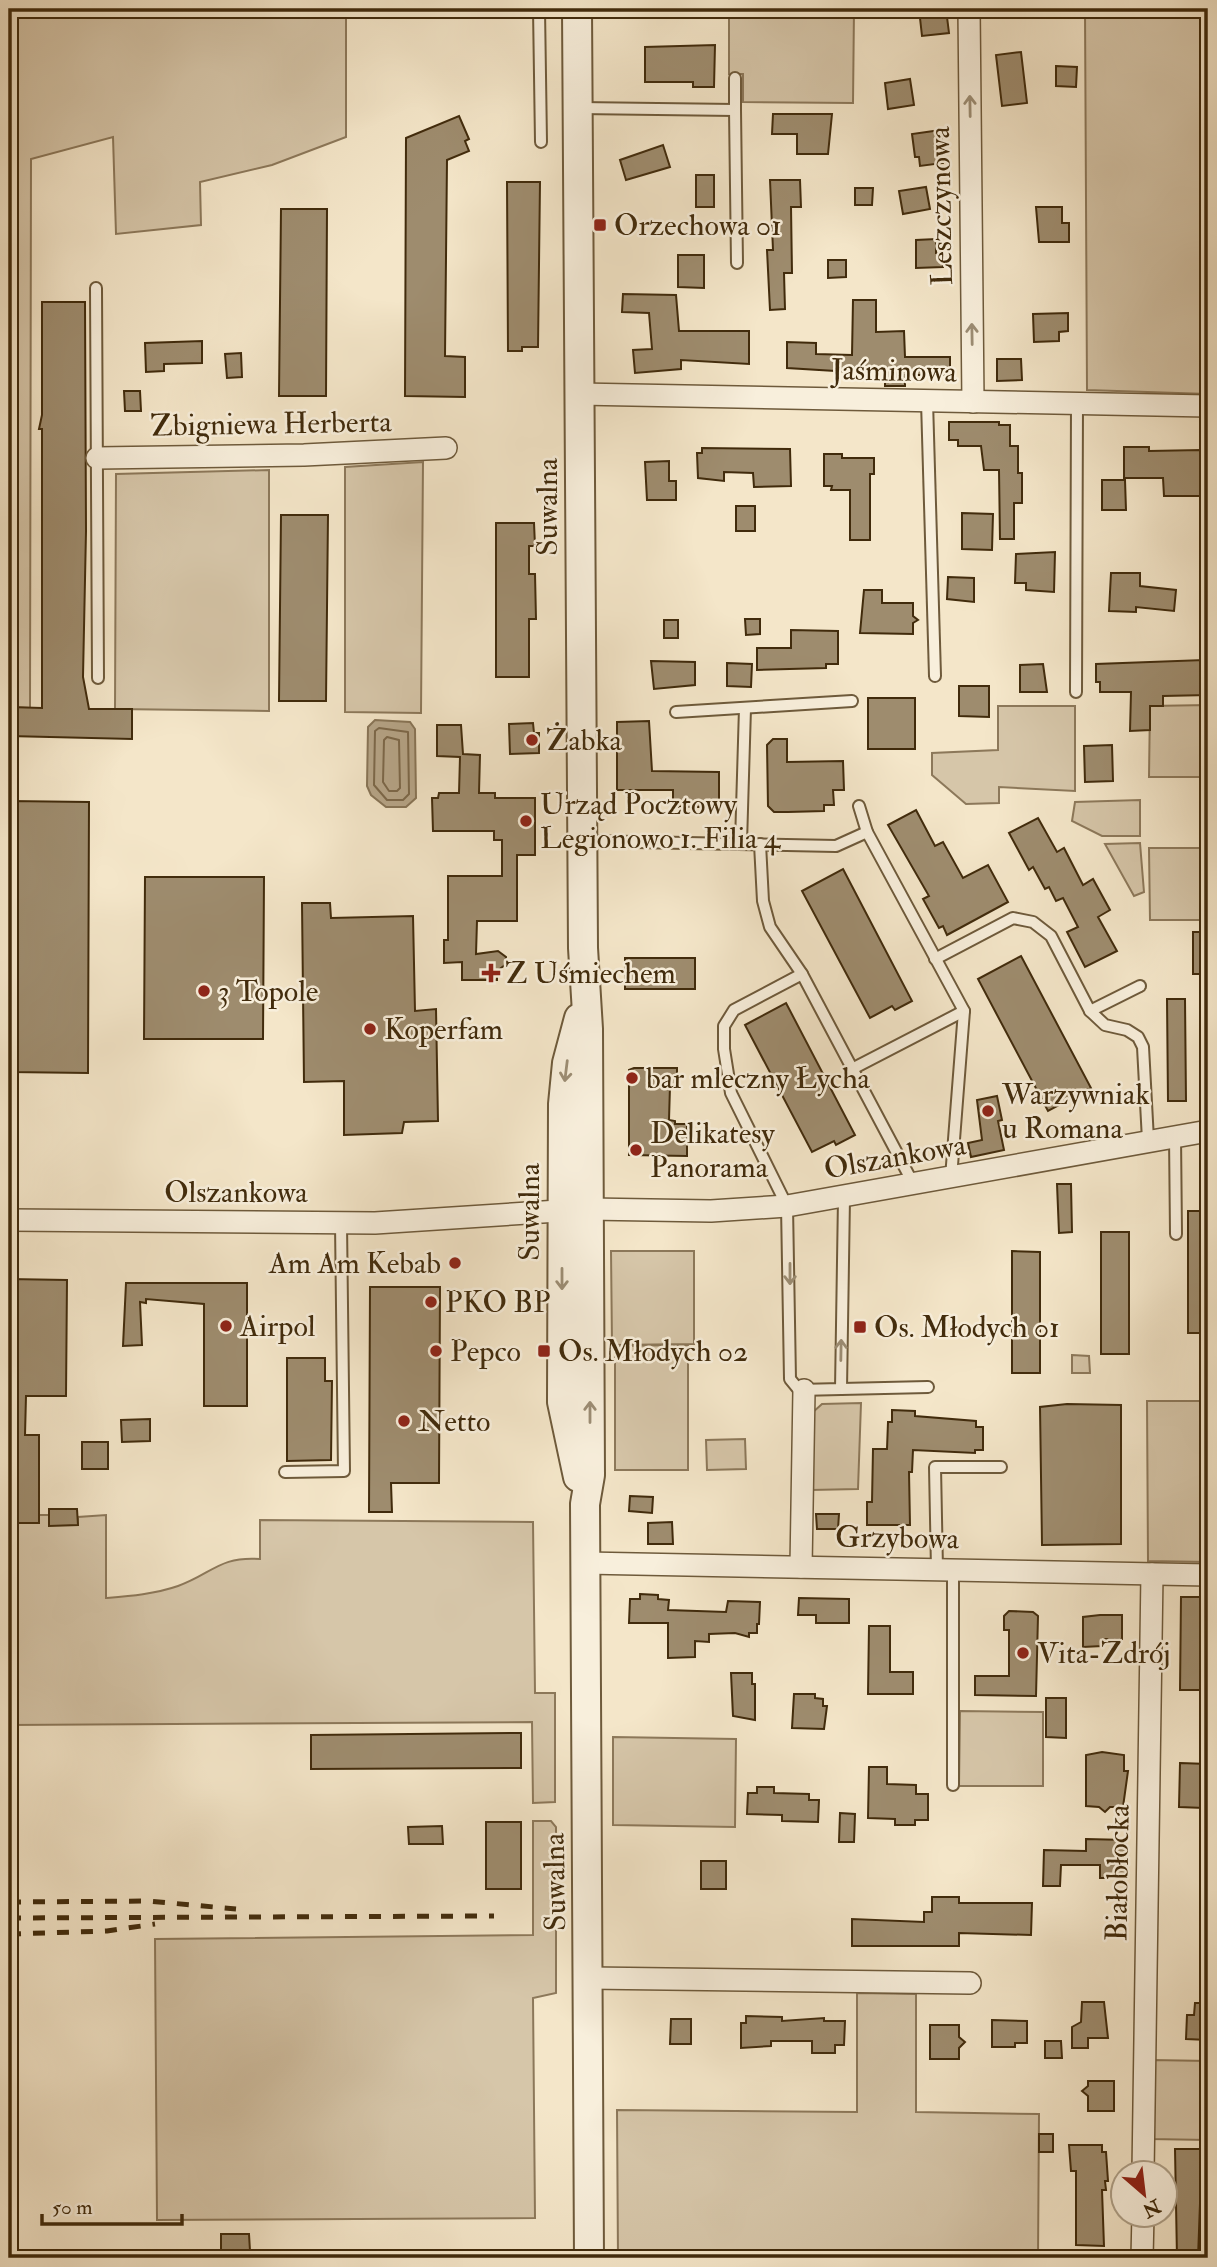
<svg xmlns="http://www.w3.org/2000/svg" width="1217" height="2267" viewBox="0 0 1217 2267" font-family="'IM FELL Double Pica',serif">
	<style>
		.green { fill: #d6c6a9; stroke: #8c785a; stroke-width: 2 }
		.water { fill: #b7a689; stroke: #887557; stroke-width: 2 }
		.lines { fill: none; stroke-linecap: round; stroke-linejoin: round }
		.shore { stroke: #7c684a; stroke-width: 2 }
		.building { fill: #9e8c6e; stroke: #412b0c; stroke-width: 2 }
		.service-casing { stroke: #6e5a3b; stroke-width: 14 }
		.minor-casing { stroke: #6e5a3b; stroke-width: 24 }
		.tertiary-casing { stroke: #6e5a3b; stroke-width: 32 }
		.service { stroke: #f8efdc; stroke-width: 10 }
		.minor { stroke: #f8efdc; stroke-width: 21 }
		.tertiary { stroke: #f8efdc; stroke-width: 28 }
		.rail { stroke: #412b0c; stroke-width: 5; stroke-dasharray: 12 12; stroke-linecap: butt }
		.oneway { stroke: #9c8d74 }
		.poi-dot { fill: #8f2418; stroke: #f8efdc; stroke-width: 2.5 }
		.labels { text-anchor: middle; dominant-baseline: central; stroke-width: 5; stroke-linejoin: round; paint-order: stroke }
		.street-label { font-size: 30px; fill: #412b0c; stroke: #f8efdc }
		.poi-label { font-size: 30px; fill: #412b0c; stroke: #f8efdc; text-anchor: start }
	</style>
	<rect width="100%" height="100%" fill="#f4e6c9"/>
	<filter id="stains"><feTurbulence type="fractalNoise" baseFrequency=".00286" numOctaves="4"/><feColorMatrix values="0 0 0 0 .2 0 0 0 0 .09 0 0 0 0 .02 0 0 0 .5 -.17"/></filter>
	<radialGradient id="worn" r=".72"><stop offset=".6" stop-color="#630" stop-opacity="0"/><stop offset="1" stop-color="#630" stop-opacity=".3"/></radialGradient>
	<g class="green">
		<polygon points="9,9 346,9 346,137 272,165 200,182 201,225 116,234 113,137 31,159 30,708 9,707"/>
		<polygon points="729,9 854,9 853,103 743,102 743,74 729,74"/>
		<polygon points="1085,9 1208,9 1208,394 1087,390"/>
		<polygon points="423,462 421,713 345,712 345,467"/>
		<polygon points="269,470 269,711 115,709 116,474"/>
		<polygon points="1208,705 1208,777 1149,777 1150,706"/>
		<polygon points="998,706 1075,706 1075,791 999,787 999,803 966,804 932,775 932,753 998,750"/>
		<polygon points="1140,800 1140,836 1102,836 1072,821 1075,802"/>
		<polygon points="1140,843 1144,892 1134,896 1105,844"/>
		<polygon points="1149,848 1208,848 1208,920 1150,920"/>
		<polygon points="611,1251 694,1251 694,1344 612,1345"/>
		<polygon points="688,1345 688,1470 615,1470 615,1346"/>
		<polygon points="1072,1355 1089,1356 1090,1373 1072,1373"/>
		<polygon points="1147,1401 1208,1401 1208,1562 1148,1561"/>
		<polygon points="861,1403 858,1489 811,1490 812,1413 822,1404"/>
		<polygon points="745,1439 746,1469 707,1470 706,1440"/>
		<path d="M 9,1515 L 49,1515 L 78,1524 L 78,1517 L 106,1515 L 106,1598 C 130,1596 155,1594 178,1586 C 212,1574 219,1556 260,1559 L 260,1520 L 533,1522 L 535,1693 L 555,1693 L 555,1802 L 533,1803 L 532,1722 L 9,1725 Z"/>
		<polygon points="960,1711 1043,1712 1043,1786 959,1786"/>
		<polygon points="613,1737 736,1739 735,1827 613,1825"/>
		<polygon points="533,1821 551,1821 556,1827 556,1993 533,1998 535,2218 157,2220 155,1939 533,1935"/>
		<polygon points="857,1993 916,1994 916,2112 1039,2114 1038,2258 618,2258 617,2110 857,2112"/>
		<polygon points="1152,2060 1208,2061 1208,2140 1150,2139"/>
	</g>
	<polygon class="water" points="375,720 410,722 415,729 416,798 406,807 386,807 371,795 367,786 368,727"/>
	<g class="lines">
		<g class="shore">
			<polygon points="379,728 408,732 409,794 403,800 387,800 374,785 375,731"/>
			<polygon points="387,737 399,740 400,788 397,791 389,791 383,782 384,740"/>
		</g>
	</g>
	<g class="building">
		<polygon points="919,9 946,9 949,33 922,36"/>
		<polygon points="715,45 714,87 693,87 693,82 645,82 645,47"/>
		<polygon points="1021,52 1027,103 1002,106 996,55"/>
		<polygon points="1056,66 1077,67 1076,87 1056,86"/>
		<polygon points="910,79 914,105 888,109 885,83"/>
		<polygon points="773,114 832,114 828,154 797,154 797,134 772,134"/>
		<polygon points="459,116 469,139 465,141 469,151 447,160 445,356 465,357 465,397 405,396 406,138"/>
		<polygon points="941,130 943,163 920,166 919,157 915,157 912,134"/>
		<polygon points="663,145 670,167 626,180 620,160"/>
		<rect x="696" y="175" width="18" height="32"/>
		<polygon points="770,180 800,180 801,207 791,207 792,273 784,273 785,309 770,310 767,250 773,250"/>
		<polygon points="507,182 540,182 538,347 522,347 522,351 508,351"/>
		<polygon points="926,187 930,209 903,214 899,191"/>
		<polygon points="855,188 873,188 872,205 855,205"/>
		<polygon points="1036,207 1062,207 1062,223 1069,223 1069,242 1039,242"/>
		<polygon points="281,209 327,209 326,396 279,396"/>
		<polygon points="936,239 936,253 943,253 943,267 916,268 916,240"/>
		<polygon points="678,255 704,255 704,288 678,287"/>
		<polygon points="828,260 846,260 846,277 828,278"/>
		<polygon points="623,294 676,295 679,331 749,331 749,364 681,360 681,369 635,373 633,350 652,349 649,313 622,312"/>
		<polygon points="853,300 876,300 876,332 904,331 905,357 950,357 950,375 905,375 905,386 885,386 885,369 852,372 787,368 787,342 816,343 816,354 852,355"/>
		<polygon points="42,302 85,302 86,531 83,677 89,709 132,709 132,739 9,736 9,707 42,708 42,429 39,429 42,415"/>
		<polygon points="1068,313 1068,331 1059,332 1059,341 1034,342 1033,314"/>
		<polygon points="202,341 202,363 164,364 164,371 146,372 145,343"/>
		<polygon points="241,353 242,377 227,378 225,354"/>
		<polygon points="997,359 1021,359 1022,380 997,381"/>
		<polygon points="124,391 140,391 141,411 125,411"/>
		<polygon points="949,422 999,422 999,425 1010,425 1010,446 1018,446 1018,473 1022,473 1022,503 1014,503 1014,539 1000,539 999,470 984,470 981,446 958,446 958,440 949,440"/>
		<polygon points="1124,447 1149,447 1149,451 1201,450 1202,496 1164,496 1163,478 1124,478"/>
		<polygon points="702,448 790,449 791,486 754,487 753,473 724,472 724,481 698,478 697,453 702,453"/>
		<polygon points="824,454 842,454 842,458 874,458 874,474 870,474 870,540 850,540 850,490 831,490 832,486 824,486"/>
		<polygon points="669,461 669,481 676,481 676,500 647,500 645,462"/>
		<polygon points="1102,480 1125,480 1126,510 1102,510"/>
		<rect x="736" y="506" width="19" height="25"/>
		<polygon points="962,513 993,514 992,550 962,549"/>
		<polygon points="281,515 328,515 326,701 279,701"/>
		<polygon points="496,523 534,523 535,546 529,546 529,574 535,574 536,619 529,619 529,677 496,677"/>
		<polygon points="1055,552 1054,592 1026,590 1026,583 1015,583 1016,554"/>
		<polygon points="1111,573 1140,573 1140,586 1176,590 1174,611 1136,607 1136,612 1109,611"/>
		<polygon points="948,577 974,578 974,602 947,599"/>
		<polygon points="864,590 882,590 882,603 913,603 913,616 918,620 913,623 913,634 860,633"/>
		<polygon points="745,619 760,619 760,634 746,635"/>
		<rect x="664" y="620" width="14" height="18"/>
		<polygon points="791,630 838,631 838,664 826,664 826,668 757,670 757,648 791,648"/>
		<polygon points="1204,660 1205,670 1208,669 1208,695 1163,696 1163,706 1150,706 1150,730 1130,731 1131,692 1100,692 1100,682 1096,682 1096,664"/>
		<polygon points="651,661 695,662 695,685 654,689"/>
		<polygon points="727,663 752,664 751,687 727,686"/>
		<polygon points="1043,664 1047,692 1020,692 1020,665"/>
		<polygon points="959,686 989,686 989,717 959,716"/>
		<rect x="868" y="698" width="47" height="51"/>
		<polygon points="649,721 652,771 719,772 719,802 700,804 701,807 673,807 673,790 617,790 617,722"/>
		<polygon points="533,723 534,733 539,733 539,753 510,754 509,724"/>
		<polygon points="437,725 461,725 463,754 480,755 479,793 495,793 495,798 535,798 535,855 517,855 517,921 477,921 476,954 498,951 506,957 505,965 497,971 497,980 462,980 462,962 444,963 444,940 448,940 448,876 502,876 502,840 494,840 494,831 433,831 432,798 438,798 439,793 459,793 460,757 437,756"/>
		<polygon points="773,739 787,739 787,762 843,761 844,790 833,790 834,805 824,805 824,811 788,812 774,812 768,806 767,745"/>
		<polygon points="1112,745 1113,781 1085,782 1084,746"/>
		<polygon points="9,801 89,802 88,1073 9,1072"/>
		<polygon points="916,810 935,846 943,842 963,878 988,865 1008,902 947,935 943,926 939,928 923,899 929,896 888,825"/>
		<polygon points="1038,818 1057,852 1064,848 1083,885 1093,879 1110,910 1098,917 1117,951 1085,967 1067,932 1078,927 1063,898 1056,901 1049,887 1045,889 1033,867 1029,870 1009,833"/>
		<polygon points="843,869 912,1001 895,1010 892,1006 870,1018 802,891"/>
		<polygon points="145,877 264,877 263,1039 144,1039"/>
		<polygon points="302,903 330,903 331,918 413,916 415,1011 436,1009 438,1121 404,1122 402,1133 344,1135 344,1081 304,1082"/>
		<rect x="1193" y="932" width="15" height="42"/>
		<polygon points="1021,956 1091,1088 1048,1111 978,979"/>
		<rect x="625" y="958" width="70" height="31"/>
		<polygon points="1167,999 1185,999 1186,1101 1168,1101"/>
		<polygon points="786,1003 855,1135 836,1145 834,1141 812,1152 745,1025"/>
		<polygon points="634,1068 677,1068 677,1086 670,1086 669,1120 675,1121 675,1124 687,1124 687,1156 629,1155 629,1070"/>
		<polygon points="997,1096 1002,1120 998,1121 1004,1150 971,1157 968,1143 982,1140 977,1100"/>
		<polygon points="1057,1184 1071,1184 1072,1232 1059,1233"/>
		<rect x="1188" y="1211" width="20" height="122"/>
		<rect x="1101" y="1232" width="28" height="122"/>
		<polygon points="1012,1251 1040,1252 1040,1373 1012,1373"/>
		<polygon points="9,1279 67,1280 66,1396 26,1396 25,1435 39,1435 39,1523 13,1523 13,1509 10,1509"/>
		<polygon points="126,1283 247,1283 247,1406 204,1406 204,1304 146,1299 146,1303 140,1302 142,1345 123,1346"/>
		<polygon points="370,1287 440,1287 439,1483 391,1483 392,1512 369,1512"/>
		<polygon points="287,1358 325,1358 325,1381 332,1381 331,1460 287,1461"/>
		<polygon points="1067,1404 1121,1405 1121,1544 1042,1545 1040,1407"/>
		<polygon points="892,1410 915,1411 915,1416 976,1421 976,1427 983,1427 983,1450 975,1450 975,1453 913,1450 912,1472 909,1472 910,1525 867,1525 867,1502 872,1502 873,1449 887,1449 888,1422 892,1422"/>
		<polygon points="150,1419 150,1441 122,1442 121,1420"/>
		<rect x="82" y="1442" width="26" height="27"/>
		<polygon points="630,1496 653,1497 652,1513 629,1511"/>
		<polygon points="49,1509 77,1509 78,1525 49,1526"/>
		<polygon points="816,1514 839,1514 838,1529 817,1529"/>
		<polygon points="672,1522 673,1544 648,1544 648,1523"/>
		<polygon points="640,1594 658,1595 658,1599 669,1600 668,1610 726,1612 728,1601 760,1602 759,1624 757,1624 757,1633 749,1633 749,1637 735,1633 709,1634 709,1642 695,1641 695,1657 668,1658 668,1623 629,1623 630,1599 640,1599"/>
		<polygon points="1181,1597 1208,1597 1208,1615 1203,1615 1203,1672 1208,1672 1208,1690 1180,1690"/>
		<polygon points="799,1598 849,1599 849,1623 816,1623 816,1615 798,1615"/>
		<polygon points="1009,1611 1033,1612 1038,1616 1036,1696 975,1695 975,1676 1009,1676 1009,1630 1004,1630 1004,1616"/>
		<polygon points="1100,1615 1122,1615 1122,1639 1102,1639 1102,1646 1083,1647 1083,1617"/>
		<polygon points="869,1626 890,1626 890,1672 913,1672 913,1694 868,1694"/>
		<polygon points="731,1673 752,1673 752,1684 755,1684 755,1720 733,1716"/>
		<polygon points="794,1694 815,1694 815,1698 823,1699 823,1706 827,1706 824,1729 792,1728"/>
		<polygon points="1046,1698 1066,1698 1066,1738 1046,1737"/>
		<polygon points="521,1733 521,1768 311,1769 311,1735"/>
		<polygon points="1102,1752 1124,1755 1124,1771 1128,1771 1123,1807 1110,1807 1105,1812 1099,1807 1086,1806 1086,1755"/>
		<polygon points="1180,1763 1208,1764 1208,1796 1205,1796 1204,1808 1179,1807"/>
		<polygon points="869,1767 887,1767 887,1784 916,1785 916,1794 928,1794 928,1820 915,1820 915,1825 895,1825 895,1819 868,1818"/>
		<polygon points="757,1787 774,1787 774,1793 809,1794 809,1800 819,1800 818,1822 782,1821 782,1815 747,1814 748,1793 757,1793"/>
		<polygon points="840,1813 855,1814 854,1842 839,1842"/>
		<rect x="486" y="1822" width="35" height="67"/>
		<polygon points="442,1826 443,1844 409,1844 408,1827"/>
		<polygon points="1086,1839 1126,1840 1125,1878 1100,1878 1100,1865 1061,1865 1060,1886 1043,1886 1044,1850 1086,1851"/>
		<rect x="701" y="1861" width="25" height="28"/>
		<polygon points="932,1897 959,1897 959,1903 1032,1903 1031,1935 959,1933 959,1946 852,1946 852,1919 924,1922 924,1912 932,1912"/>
		<polygon points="1082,2002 1104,2002 1108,2038 1088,2038 1088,2048 1072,2048 1072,2027 1081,2022"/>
		<polygon points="1195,2003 1208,2003 1208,2040 1186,2039 1187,2015 1194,2015"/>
		<polygon points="746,2016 782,2017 782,2021 824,2018 824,2021 845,2021 844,2045 835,2045 835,2053 812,2053 812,2041 771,2041 771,2046 741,2048 741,2023 746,2023"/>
		<polygon points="671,2019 691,2019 691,2044 670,2044"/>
		<polygon points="992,2020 1027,2021 1027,2043 1015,2043 1015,2047 992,2047"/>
		<polygon points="930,2025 959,2025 959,2037 965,2042 959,2048 959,2059 930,2059"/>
		<polygon points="1045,2041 1061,2041 1062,2058 1045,2058"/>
		<polygon points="1088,2081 1114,2081 1114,2111 1088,2111 1088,2096 1082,2091 1088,2086"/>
		<rect x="1039" y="2134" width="14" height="18"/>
		<polygon points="1069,2145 1102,2145 1102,2152 1106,2152 1108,2181 1105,2181 1106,2190 1102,2190 1104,2246 1076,2245 1076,2171 1071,2171"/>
		<polygon points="1175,2149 1202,2149 1198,2258 1177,2258"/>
		<polygon points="221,2234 249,2234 250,2251 221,2251"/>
	</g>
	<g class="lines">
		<g class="service-casing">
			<g id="service">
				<polyline points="539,9 541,142"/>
				<polyline points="579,108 735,110 735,78"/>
				<polyline points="735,110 737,263"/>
				<polyline points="96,288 98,678"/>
				<polyline points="927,401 935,676"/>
				<polyline points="1076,692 1077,403"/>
				<polyline points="676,712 852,701"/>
				<polyline points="859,806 867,832 964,1011 951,1178"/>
				<polyline points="583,841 836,846 867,832"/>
				<polyline points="741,843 745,708"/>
				<polyline points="760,844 763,901 770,927 802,974 914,1185"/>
				<polyline points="935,959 1013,918 1033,922 1051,936 1090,1011 1105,1025 1127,1030 1138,1037 1143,1047 1148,1140"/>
				<polyline points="802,974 734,1010 724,1026 724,1049 731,1093 787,1206 790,1379 799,1390 841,1389 844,1198"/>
				<polyline points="1090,1011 1140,986"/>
				<polyline points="852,1069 964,1011"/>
				<polyline points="1175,1136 1176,1234"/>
				<polyline points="841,1389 928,1387"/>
				<polyline points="285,1472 344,1471 341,1223"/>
				<polyline points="937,1569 935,1467 1001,1467"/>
				<polyline points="953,1785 953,1569"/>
			</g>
		</g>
		<g class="minor-casing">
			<g id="minor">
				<polyline points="969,9 973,402"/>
				<polyline points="579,394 1208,406"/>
				<polyline points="97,458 304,455 446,448"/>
				<polyline points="9,1220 375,1223 589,1209 711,1211 787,1206 1208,1131"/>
				<polyline points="585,1563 1208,1575"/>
				<polyline points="801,1567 804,1390"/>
				<polyline points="589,1978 970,1983"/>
				<polyline points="1143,2172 1152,1574"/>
				<polyline points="1142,2258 1143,2214"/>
			</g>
		</g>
		<g class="tertiary-casing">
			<g id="tertiary">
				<polyline points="577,9 583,948 588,1029 590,1475 585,1504 589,2258"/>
				<polyline points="578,1477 562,1402 563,1104 567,1063 579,1018"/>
			</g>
		</g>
		<use href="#service" class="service"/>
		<use href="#minor" class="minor"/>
		<use href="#tertiary" class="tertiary"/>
		<g class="rail">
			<polyline points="9,1902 148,1901 236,1909"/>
			<polyline points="9,1918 494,1916"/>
			<polyline points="9,1934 107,1931 155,1924"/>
		</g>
	</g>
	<defs><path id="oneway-shaft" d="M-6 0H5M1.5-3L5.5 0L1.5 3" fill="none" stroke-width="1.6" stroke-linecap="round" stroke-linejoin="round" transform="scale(1.75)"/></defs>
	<g class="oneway">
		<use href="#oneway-shaft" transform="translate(970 106) rotate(-91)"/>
		<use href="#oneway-shaft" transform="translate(972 334) rotate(-91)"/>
		<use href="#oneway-shaft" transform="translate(566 1071) rotate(97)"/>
		<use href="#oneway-shaft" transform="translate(790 1274) rotate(90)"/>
		<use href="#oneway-shaft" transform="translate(562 1279) rotate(90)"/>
		<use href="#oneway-shaft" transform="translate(841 1350) rotate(-89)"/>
		<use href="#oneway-shaft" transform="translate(590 1412) rotate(-90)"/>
	</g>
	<g class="poi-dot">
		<rect x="593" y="218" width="14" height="14" rx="3.5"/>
		<circle cx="532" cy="740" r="7"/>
		<circle cx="526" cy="821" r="7"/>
		<path d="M487.5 962.5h7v7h7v7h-7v7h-7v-7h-7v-7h7z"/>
		<circle cx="204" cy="991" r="7"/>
		<circle cx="370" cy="1029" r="7"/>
		<circle cx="632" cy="1078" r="7"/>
		<circle cx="988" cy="1111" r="7"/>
		<circle cx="636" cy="1150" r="7"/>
		<circle cx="455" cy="1263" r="7"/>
		<circle cx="431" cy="1302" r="7"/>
		<circle cx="226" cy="1326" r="7"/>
		<rect x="853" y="1320" width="14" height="14" rx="3.5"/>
		<circle cx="436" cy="1351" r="7"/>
		<rect x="537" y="1344" width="14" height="14" rx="3.5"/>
		<circle cx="404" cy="1421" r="7"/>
		<circle cx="1023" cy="1653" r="7"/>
	</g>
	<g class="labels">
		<g class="street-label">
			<text transform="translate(941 206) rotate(-91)">Leszczynowa</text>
			<text transform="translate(894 371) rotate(1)">Jaśminowa</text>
			<text transform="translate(271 424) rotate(-1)">Zbigniewa Herberta</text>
			<text transform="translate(547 507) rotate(-90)">Suwalna</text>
			<text transform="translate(895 1157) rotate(-10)">Olszankowa</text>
			<text x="236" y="1192">Olszankowa</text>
			<text transform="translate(529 1212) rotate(-90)">Suwalna</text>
			<text transform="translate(897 1538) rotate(1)">Grzybowa</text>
			<text transform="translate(1118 1873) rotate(-89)">Białobłocka</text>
			<text transform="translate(555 1882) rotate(-91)">Suwalna</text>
		</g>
		<g class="poi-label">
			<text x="614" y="225">Orzechowa 01</text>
			<text x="546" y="740">Żabka</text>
			<text x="540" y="804">Urząd Pocztowy<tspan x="540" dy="34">Legionowo 1. Filia 4</tspan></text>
			<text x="505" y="973">Z Uśmiechem</text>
			<text x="218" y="991">3 Topole</text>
			<text x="384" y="1029">Koperfam</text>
			<text x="646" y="1078">bar mleczny Łycha</text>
			<text x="1002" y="1094">Warzywniak<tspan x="1002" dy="34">u Romana</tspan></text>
			<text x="650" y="1133">Delikatesy<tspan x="650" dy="34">Panorama</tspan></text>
			<text x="441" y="1263" text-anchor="end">Am Am Kebab</text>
			<text x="445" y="1302">PKO BP</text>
			<text x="240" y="1326">Airpol</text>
			<text x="874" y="1327">Os. Młodych 01</text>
			<text x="450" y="1351">Pepco</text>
			<text x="558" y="1351">Os. Młodych 02</text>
			<text x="418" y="1421">Netto</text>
			<text x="1037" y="1653">Vita-Zdrój</text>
		</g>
	</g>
	<rect width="1217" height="2267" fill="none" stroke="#f4e6c9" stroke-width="35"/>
	<rect x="10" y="10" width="1196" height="2246" fill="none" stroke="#412b0c" stroke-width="3.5"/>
	<rect x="18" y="18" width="1182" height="2232" fill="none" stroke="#412b0c" stroke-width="2"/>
	<g transform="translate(1144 2194) rotate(152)"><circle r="33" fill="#f8efdc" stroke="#afa189" stroke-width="2"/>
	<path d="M0-5L12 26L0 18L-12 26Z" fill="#8f2418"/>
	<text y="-10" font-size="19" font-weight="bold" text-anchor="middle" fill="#412b0c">N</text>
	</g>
	<path d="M42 2214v10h140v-10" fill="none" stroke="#412b0c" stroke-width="3.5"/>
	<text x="52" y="2214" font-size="21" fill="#412b0c" stroke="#f8efdc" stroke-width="5" paint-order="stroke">50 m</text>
	<rect width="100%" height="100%" filter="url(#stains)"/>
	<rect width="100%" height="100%" fill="url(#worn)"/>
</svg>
